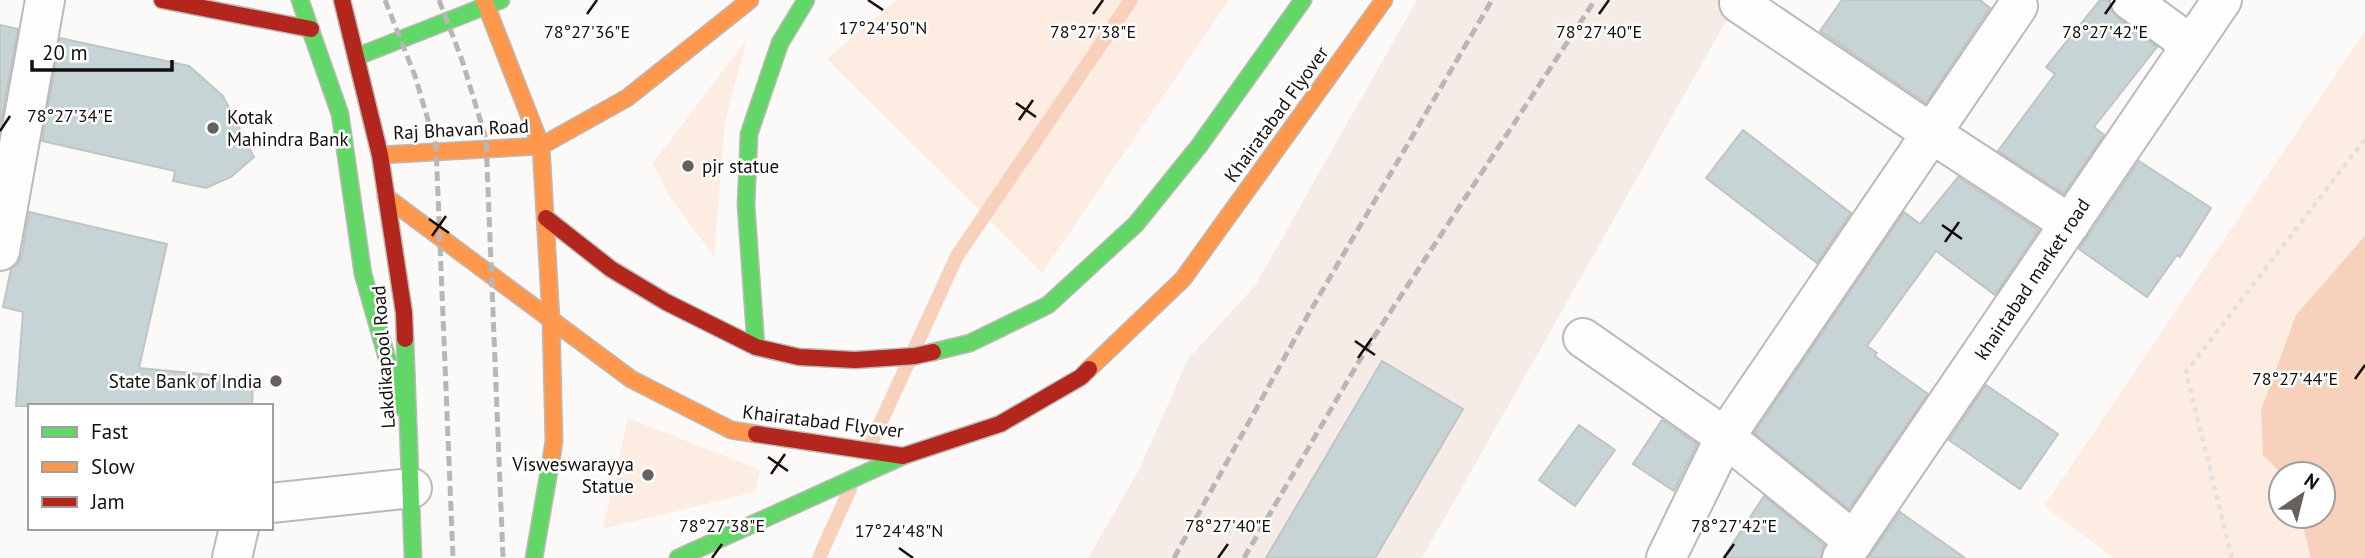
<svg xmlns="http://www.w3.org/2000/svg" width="2365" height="558" viewBox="0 0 2365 558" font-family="'PT Sans',sans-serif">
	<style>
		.built { fill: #f5ebe7 }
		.green { fill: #fdece2; fill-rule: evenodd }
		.water { fill: #f8d1bc }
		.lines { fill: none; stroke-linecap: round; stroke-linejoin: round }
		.stream { stroke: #f8d1bc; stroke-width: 14 }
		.building { fill: #c7d4d6; stroke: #c1c4c4; stroke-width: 2 }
		.street-casing { stroke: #bdb9b7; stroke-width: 42 }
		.fast-casing { stroke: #bdb9b7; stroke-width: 19 }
		.slow-casing { stroke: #bdb9b7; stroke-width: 19 }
		.jam-casing { stroke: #bdb9b7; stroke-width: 19 }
		.path { stroke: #e2e0e0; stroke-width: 4.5; stroke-dasharray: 5 5; stroke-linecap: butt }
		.street { stroke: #fffefe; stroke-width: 38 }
		.fast { stroke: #63d668; stroke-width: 16 }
		.slow { stroke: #ff974d; stroke-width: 16 }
		.jam { stroke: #b3261e; stroke-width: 16 }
		.rail { stroke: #b8b7b6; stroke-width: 5; stroke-dasharray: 10 5; stroke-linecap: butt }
		.ticks { fill: none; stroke: #150f0c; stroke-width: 2.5 }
		.poi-dot { fill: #66615f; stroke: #fff; stroke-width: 2.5 }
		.labels { text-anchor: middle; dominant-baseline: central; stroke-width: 5; stroke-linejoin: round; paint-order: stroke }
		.street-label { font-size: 19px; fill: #150f0c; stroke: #fff }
		.poi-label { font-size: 19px; fill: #150f0c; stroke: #fff; text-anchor: start }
		.ticks-label { font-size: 18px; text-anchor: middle; fill: #150f0c; stroke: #fff; stroke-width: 5; stroke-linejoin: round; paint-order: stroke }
	</style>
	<rect width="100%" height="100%" fill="#fcfaf9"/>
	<polygon class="built" points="1417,0 1738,0 1422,558 1088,558 1139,470 1188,359 1255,286"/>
	<g class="green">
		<polygon points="896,0 1229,0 1042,273 827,59"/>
		<path d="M 2365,31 L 2365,558 L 2114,558 L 2044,506 ZM 2281,474 L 2323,474 L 2323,516 L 2281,516 Z"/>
		<polygon points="747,39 725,122 714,257 667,193 653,163"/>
		<polygon points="628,418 760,470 755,492 603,529"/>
	</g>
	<polygon class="water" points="2365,236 2365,558 2311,558 2301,516 2323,516 2323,474 2282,474 2263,455 2261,410 2296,315"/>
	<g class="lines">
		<g class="stream">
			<polyline points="869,448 957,256 1131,0"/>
			<polyline points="819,558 850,489"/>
		</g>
	</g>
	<g class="building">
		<polygon points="1842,0 1980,0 1990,8 1926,103 1820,31"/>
		<polygon points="2100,0 2109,0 2110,9 2117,17 2157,47 2094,127 2104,135 2064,194 1998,151 2055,74 2046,67"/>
		<polygon points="0,25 18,29 0,127"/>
		<polygon points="60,38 189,66 223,96 254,157 231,177 206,188 173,181 175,171 42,141"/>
		<polygon points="1743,130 1851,213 1817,263 1706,178"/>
		<polygon points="2139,161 2211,208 2180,257 2177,255 2147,297 2079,249"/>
		<polygon points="1958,177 2039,230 1995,295 1936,251 1867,346 1877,353 1875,356 1928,394 1849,509 1754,433 1904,212 1920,224"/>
		<polygon points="29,212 167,244 139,368 253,379 252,406 16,406 23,312 3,307 11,269 17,265 22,255"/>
		<polygon points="1382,361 1463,409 1375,558 1266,558"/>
		<polygon points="1986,385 2058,434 2020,489 1949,440"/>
		<polygon points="1662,420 1697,444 1674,491 1633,464"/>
		<polygon points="1579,425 1615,450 1575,506 1539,480"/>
		<polygon points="1764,496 1824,545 1820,558 1723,558"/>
		<polygon points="1900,512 1965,558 1868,558"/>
	</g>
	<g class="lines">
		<g class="street-casing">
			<g id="street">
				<polyline points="2130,0 2191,45"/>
				<polyline points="1739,3 1931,133 2070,224"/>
				<polyline points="0,251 45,0"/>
				<polyline points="1583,338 1725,437 1854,541"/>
				<polyline points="271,503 412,488"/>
				<polyline points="232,558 239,528"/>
				<polyline points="1666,558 1725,437 2018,6"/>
				<polyline points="1842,558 2222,0"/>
			</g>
		</g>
		<g class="fast-casing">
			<g id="fast">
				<polyline points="300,0 340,114 363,274 401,407"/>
				<polyline points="356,57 501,0"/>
				<polyline points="405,339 413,558"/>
				<polyline points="756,347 746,205 749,134 780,43 806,0"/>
				<polyline points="933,352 970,343 1048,305 1136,224 1199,146 1303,0"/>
				<polyline points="534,558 552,454"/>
				<polyline points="678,558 903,456"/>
			</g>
		</g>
		<g class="slow-casing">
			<g id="slow">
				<polyline points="484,0 541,146 551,319 554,441 552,454"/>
				<polyline points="380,155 541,146 627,98 750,0"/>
				<polyline points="386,197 631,379 731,430 756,434"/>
				<polyline points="1089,369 1183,279 1384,0"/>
			</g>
		</g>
		<g class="jam-casing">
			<g id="jam">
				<polyline points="162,0 311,29"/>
				<polyline points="342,0 380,155 404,313 405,339"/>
				<polyline points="546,218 611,269 666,302 756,347 799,357 855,360 915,356 933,352"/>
				<polyline points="756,434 903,456 1000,424 1081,377 1089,369"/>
			</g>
		</g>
		<polyline class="path" points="2232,558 2186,372 2365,139"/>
		<use href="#street" class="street"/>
		<use href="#fast" class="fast"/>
		<use href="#slow" class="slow"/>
		<use href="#jam" class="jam"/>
		<g class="rail">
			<polyline points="385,0 415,76 436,147 453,558"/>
			<polyline points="439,0 462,60 486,139 503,558"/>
			<polyline points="1174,558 1308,315 1492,0"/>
			<polyline points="1244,558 1368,346 1595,0"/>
		</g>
	</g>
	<path class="ticks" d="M 868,0 L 883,10M 587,14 L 597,0M 1093,14 L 1103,0M 1599,14 L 1609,0M 2105,14 L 2115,0M 1016,103 L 1036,117M 1019,120 L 1033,100M 0,131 L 10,116M 429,219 L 449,233M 1942,225 L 1962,239M 432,236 L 446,216M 1945,242 L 1959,222M 1355,341 L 1375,355M 1358,358 L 1372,338M 2355,379 L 2365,365M 768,457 L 788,471M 771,474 L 785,454M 899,548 L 913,558M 712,558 L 722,544M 1218,558 L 1228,544M 1724,558 L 1734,544"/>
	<g class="poi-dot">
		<circle cx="213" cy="128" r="7"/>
		<circle cx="688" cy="166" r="7"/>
		<circle cx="276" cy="381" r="7"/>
		<circle cx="648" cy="475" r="7"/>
	</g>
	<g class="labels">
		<g class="street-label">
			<text transform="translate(1276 114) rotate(-54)">Khairatabad Flyover</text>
			<text transform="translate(461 129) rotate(-3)">Raj Bhavan Road</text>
			<text transform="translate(2032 279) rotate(-56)">khairtabad market road</text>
			<text transform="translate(383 357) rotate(-94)">Lakdikapool Road</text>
			<text transform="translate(823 421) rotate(7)">Khairatabad Flyover</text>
		</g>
		<g class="poi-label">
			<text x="227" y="117">Kotak<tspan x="227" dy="22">Mahindra Bank</tspan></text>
			<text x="702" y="166">pjr statue</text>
			<text x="262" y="381" text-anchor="end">State Bank of India</text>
			<text x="634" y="464" text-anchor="end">Visweswarayya<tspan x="634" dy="22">Statue</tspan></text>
		</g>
	</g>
	<g class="ticks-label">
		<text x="883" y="34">17°24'50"N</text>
		<text x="587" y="38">78°27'36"E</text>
		<text x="1093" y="38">78°27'38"E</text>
		<text x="1599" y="38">78°27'40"E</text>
		<text x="2105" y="38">78°27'42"E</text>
		<text x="70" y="122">78°27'34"E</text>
		<text x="2295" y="385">78°27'44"E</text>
		<text x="722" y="532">78°27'38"E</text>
		<text x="1228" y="532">78°27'40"E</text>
		<text x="1734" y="532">78°27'42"E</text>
		<text x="899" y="537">17°24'48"N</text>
	</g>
	<rect x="28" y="404" width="245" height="126" fill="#ffffff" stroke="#a19f9e" stroke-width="2"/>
	<rect x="42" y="427" width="35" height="10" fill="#63d668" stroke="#a19f9e" stroke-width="2"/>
	<text x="91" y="439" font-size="21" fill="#150f0c">Fast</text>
	<rect x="42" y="462" width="35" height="10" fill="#ff974d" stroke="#a19f9e" stroke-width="2"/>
	<text x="91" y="474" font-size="21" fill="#150f0c">Slow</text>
	<rect x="42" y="497" width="35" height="10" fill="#b3261e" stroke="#a19f9e" stroke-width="2"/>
	<text x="91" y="509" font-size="21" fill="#150f0c">Jam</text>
	<g transform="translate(2302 495) rotate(35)"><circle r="33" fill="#ffffff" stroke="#a19f9e" stroke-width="2"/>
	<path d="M0-5L12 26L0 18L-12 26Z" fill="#66615f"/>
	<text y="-10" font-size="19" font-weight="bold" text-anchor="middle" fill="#150f0c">N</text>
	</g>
	<path d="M32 60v10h140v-10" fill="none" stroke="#150f0c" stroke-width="3.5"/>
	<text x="42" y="60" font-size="21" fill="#150f0c" stroke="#ffffff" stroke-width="5" paint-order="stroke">20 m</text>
</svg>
